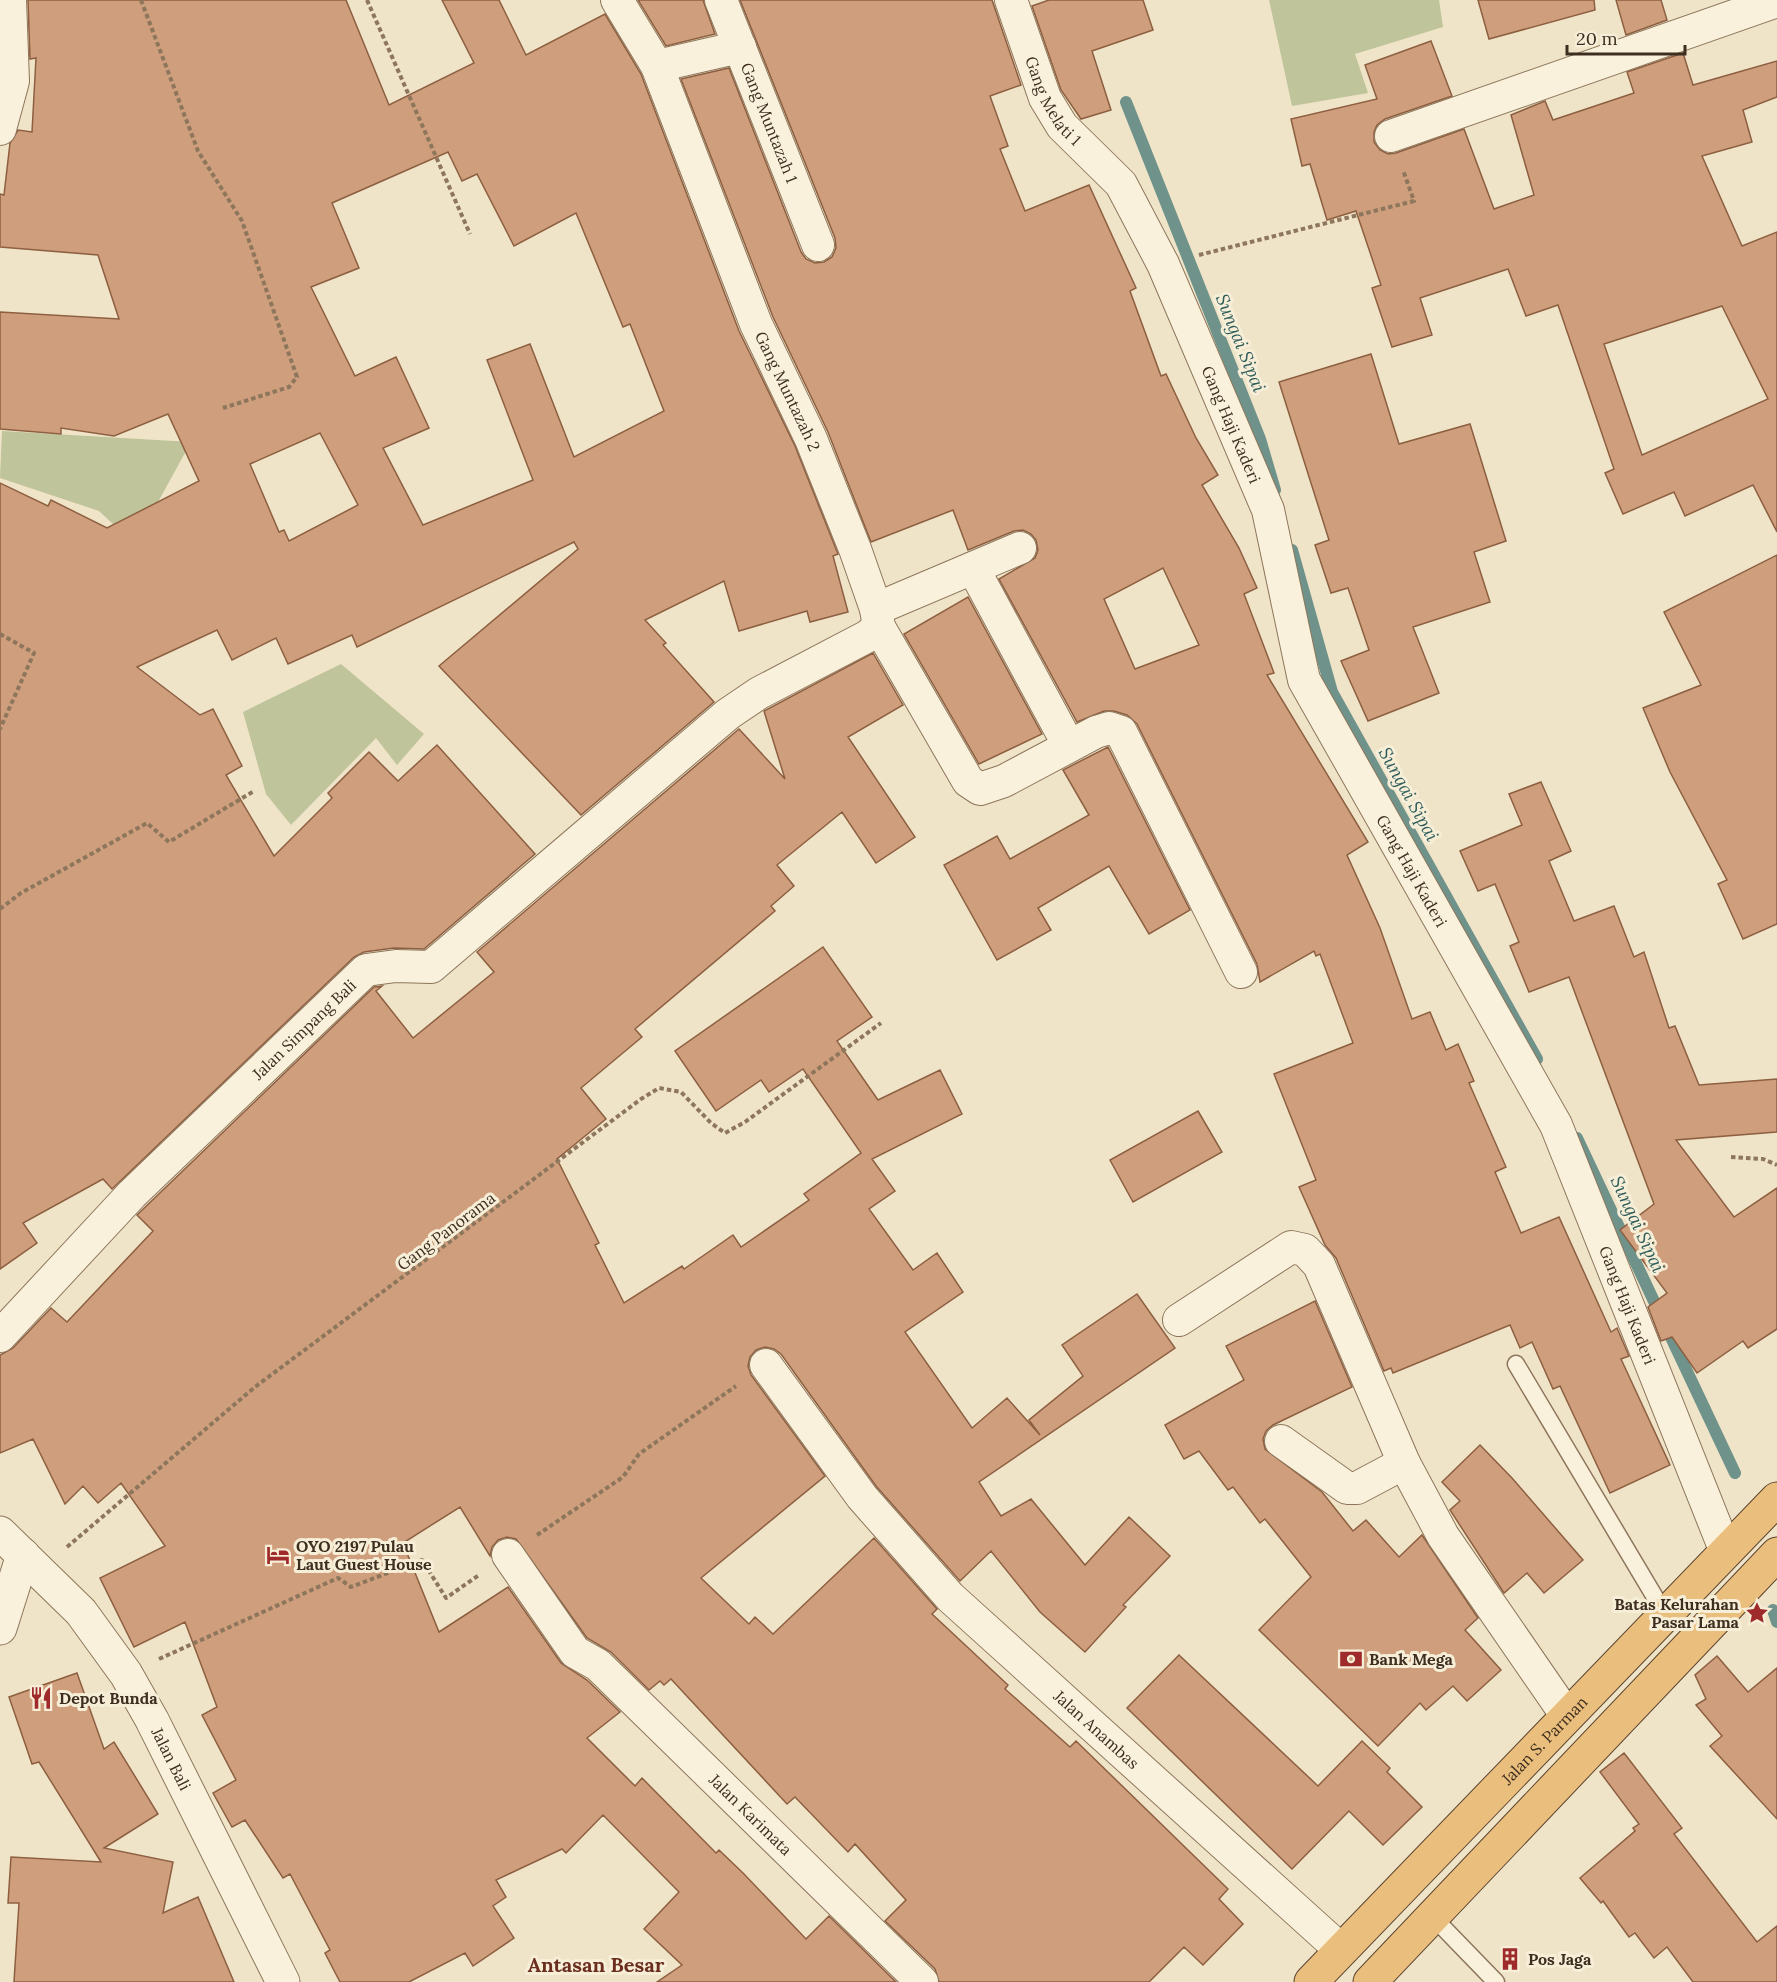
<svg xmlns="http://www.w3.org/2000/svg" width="1777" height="1982" viewBox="0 0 1777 1982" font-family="Lora,serif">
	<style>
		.cemetery { fill: #bfc49a }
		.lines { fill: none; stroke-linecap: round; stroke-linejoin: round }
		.stream { stroke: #6f938a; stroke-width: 12 }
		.building { fill: #cf9f7d; stroke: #8d5f41; stroke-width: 1.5; fill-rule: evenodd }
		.service-casing { stroke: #8d765c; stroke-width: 19 }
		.minor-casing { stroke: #8d765c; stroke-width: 34 }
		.tertiary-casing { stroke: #8d765c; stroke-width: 35 }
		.trunk-casing { stroke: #5b4430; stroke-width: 35 }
		.path { stroke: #8d765c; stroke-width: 4; stroke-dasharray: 4.5 3; stroke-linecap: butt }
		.service { stroke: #faf1dc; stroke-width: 16 }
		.minor { stroke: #faf1dc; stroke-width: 32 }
		.tertiary { stroke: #faf1dc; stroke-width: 33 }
		.trunk { stroke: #eabe7c; stroke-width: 33 }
		.labels { text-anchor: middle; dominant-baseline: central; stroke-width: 6; stroke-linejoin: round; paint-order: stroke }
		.street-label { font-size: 16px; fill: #3d2e20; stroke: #f7eed8 }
		.poi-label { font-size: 16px; font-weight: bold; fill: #3d2e20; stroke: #f7eed8; text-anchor: start }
		.water-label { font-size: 18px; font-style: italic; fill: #2f5d5a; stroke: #f7eed8 }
		.quarter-label { font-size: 20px; font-weight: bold; fill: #6b2e1e; stroke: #f7eed8 }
	</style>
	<rect width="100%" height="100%" fill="#f0e4c8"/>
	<g class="cemetery">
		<polygon points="1269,0 1439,0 1443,27 1355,54 1368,93 1292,106"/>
		<polygon points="2,431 191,442 147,522 127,537 99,511 0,478"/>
		<polygon points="341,664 424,734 397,765 376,738 291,825 266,794 243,712"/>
	</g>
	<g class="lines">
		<g class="stream">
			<polyline points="1126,102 1260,439 1275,490"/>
			<polyline points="1292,550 1332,692 1537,1059"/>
			<polyline points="1577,1138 1735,1473"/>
			<polyline points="1773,1610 1777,1622"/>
		</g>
	</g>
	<g class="building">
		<path d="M 28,0 L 346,0 L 389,105 L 474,63 L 442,0 L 499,0 L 526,55 L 605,14 L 641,74 L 739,331 L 795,446 L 838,554 L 833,556 L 848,612 L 810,622 L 807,611 L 739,631 L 724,581 L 645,620 L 666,643 L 663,645 L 714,702 L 581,815 L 439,666 L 578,549 L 574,542 L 357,647 L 352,635 L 288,664 L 276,638 L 232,660 L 217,630 L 137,667 L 200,715 L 213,709 L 242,766 L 226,775 L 274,856 L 332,798 L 328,793 L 369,752 L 398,781 L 437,745 L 535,854 L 424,949 L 394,948 L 364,952 L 354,957 L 112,1189 L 103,1179 L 23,1223 L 37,1243 L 0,1269 L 0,483 L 48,506 L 51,500 L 107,528 L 199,481 L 168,414 L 114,436 L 61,428 L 61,434 L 0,429 L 0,312 L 119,319 L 98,255 L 0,247 L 0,194 L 4,195 L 10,143 L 18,130 L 32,132 L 36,58 L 30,59 ZM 448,152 L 462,181 L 477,174 L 514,246 L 576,213 L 623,327 L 630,324 L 664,411 L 574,457 L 530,344 L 487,360 L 533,480 L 423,525 L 383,448 L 429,428 L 396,357 L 355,376 L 311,287 L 359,268 L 332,203 ZM 320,433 L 358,505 L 289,541 L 284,530 L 279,532 L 250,464 Z"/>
		<polygon points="638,0 703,0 715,34 666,46"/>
		<path d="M 740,0 L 992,0 L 1021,85 L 990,96 L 1008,146 L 1000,149 L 1025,211 L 1089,185 L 1136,288 L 1130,291 L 1161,376 L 1166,374 L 1196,438 L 1218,475 L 1202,485 L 1239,548 L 1257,588 L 1244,594 L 1274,673 L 1267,675 L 1368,842 L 1347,855 L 1380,928 L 1412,1019 L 1430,1012 L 1446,1050 L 1458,1044 L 1474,1081 L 1469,1083 L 1506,1167 L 1495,1172 L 1521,1233 L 1559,1217 L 1611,1332 L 1617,1328 L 1629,1356 L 1621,1359 L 1670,1465 L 1610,1493 L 1560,1386 L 1553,1389 L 1532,1342 L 1520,1348 L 1510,1325 L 1393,1373 L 1391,1368 L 1384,1371 L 1336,1258 L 1325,1245 L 1299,1187 L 1316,1180 L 1274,1074 L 1353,1043 L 1320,954 L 1316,956 L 1314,951 L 1260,982 L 1257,964 L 1137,724 L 1127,715 L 1114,711 L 1104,711 L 1077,722 L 999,579 L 1035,558 L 1038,550 L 1036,540 L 1031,534 L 1023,530 L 1014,531 L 968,550 L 953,510 L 871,542 L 828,432 L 773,317 L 681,79 L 729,68 L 801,252 L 806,259 L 815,263 L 824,262 L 832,257 L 836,248 L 835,238 ZM 1163,568 L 1199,645 L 1135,669 L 1104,599 Z"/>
		<polygon points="1049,0 1143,0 1153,30 1092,51 1111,110 1081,119 1061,90 1032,6"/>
		<polygon points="1478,0 1594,0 1595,10 1489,39"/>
		<polygon points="1616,0 1661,0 1667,20 1626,35"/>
		<path d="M 1431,41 L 1452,96 L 1385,119 L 1377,125 L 1374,132 L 1374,142 L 1380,150 L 1388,154 L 1396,153 L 1464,129 L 1494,209 L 1534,195 L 1511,115 L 1545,101 L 1553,120 L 1634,93 L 1627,72 L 1683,53 L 1693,85 L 1777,61 L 1777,97 L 1743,110 L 1752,142 L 1702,156 L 1742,246 L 1777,232 L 1777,532 L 1753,485 L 1685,516 L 1674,492 L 1623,514 L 1605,473 L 1614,469 L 1558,305 L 1526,316 L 1508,269 L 1420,298 L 1432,335 L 1392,347 L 1372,288 L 1381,285 L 1356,211 L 1327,220 L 1310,164 L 1302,166 L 1291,119 L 1377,99 L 1365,65 ZM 1722,306 L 1768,399 L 1642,455 L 1604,344 Z"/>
		<polygon points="1371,354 1399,444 1470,424 1506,541 1474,552 1490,602 1413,627 1439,693 1368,721 1341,661 1369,650 1348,588 1331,593 1315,545 1329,540 1279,382"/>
		<polygon points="1777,555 1777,924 1743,939 1718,884 1727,880 1670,772 1643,708 1701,685 1664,612"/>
		<polygon points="968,597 1042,734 979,764 904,634"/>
		<polygon points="873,653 903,705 848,737 915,837 876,863 842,812 777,865 794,886 771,906 775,911 635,1029 642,1037 581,1088 606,1119 557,1159 599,1243 595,1245 624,1303 682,1266 684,1269 733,1235 741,1247 809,1200 804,1194 861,1153 803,1069 769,1092 761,1080 716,1111 675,1051 823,947 872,1017 837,1041 878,1100 940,1070 962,1114 872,1159 895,1191 869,1209 913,1270 937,1253 963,1292 905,1332 972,1428 1007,1398 1040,1435 1029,1420 1083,1376 1062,1345 1137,1294 1175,1348 979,1482 1001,1516 1031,1499 1085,1565 1129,1517 1170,1556 1123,1605 1126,1607 1085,1652 1040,1612 991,1551 960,1581 876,1486 781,1354 774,1349 765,1347 756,1350 750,1357 748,1366 751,1375 825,1476 701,1578 749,1624 755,1617 773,1634 874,1538 937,1609 932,1614 1008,1685 1005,1689 1070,1747 1076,1741 1228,1889 1219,1899 1243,1924 1203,1965 1184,1947 1149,1982 939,1982 935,1969 885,1921 906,1900 855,1844 848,1852 795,1797 787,1804 671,1679 664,1685 660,1681 649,1690 611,1652 587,1638 516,1539 507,1537 498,1540 492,1547 490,1556 460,1507 403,1543 439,1632 508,1587 561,1663 587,1680 620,1712 587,1738 635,1786 642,1778 716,1853 719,1850 743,1873 806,1939 829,1916 896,1982 657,1982 682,1965 644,1929 679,1892 603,1815 566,1853 562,1849 496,1880 506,1897 493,1906 514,1938 473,1966 465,1953 409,1982 340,1982 325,1953 330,1950 290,1874 283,1878 245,1820 232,1827 213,1793 236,1780 202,1715 217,1707 185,1622 134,1647 100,1578 165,1546 121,1483 98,1503 83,1486 65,1504 33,1439 0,1453 0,1355 13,1348 51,1308 67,1322 153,1231 137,1215 374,987 382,986 376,991 413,1038 494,972 477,952 739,729 785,779 764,711"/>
		<polygon points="1108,747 1190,910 1149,934 1109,866 1038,908 1051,930 997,960 944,865 997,836 1010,859 1089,815 1063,770"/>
		<polygon points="1541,782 1571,851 1549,861 1574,921 1614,906 1634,957 1644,952 1669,1028 1675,1026 1699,1085 1777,1079 1777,1132 1676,1140 1734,1217 1777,1188 1777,1329 1748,1348 1743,1341 1697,1373 1672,1337 1661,1341 1648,1307 1667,1293 1620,1230 1654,1204 1569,977 1529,992 1510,946 1519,942 1495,884 1478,891 1460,851 1522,825 1509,794"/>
		<polygon points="1198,1111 1222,1152 1133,1202 1110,1160"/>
		<polygon points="1315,1301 1352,1387 1273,1425 1266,1431 1263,1439 1265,1449 1322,1492 1353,1531 1366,1520 1399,1557 1422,1535 1478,1618 1465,1630 1501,1670 1467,1701 1453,1686 1426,1710 1420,1703 1378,1746 1259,1630 1311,1577 1265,1519 1260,1523 1233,1487 1228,1490 1199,1451 1184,1459 1165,1425 1244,1380 1226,1346"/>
		<polygon points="1480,1445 1512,1478 1583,1560 1544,1593 1527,1573 1504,1593 1450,1510 1460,1501 1442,1482"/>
		<polygon points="1179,1655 1318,1786 1362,1741 1390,1768 1387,1772 1422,1807 1383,1845 1349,1811 1292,1869 1127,1708"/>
		<polygon points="1717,1656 1748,1692 1777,1668 1777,1819 1710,1746 1722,1736 1696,1705 1706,1699 1695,1675"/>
		<polygon points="77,1673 104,1749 114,1742 158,1814 104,1848 173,1862 163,1913 198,1897 234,1982 14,1982 19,1903 8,1903 11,1857 101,1862 39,1762 32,1764 9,1697"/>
		<polygon points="1624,1753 1682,1828 1674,1834 1757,1942 1777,1926 1777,1982 1693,1982 1667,1947 1654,1958 1635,1933 1629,1937 1603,1901 1601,1903 1580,1878 1635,1831 1633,1828 1639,1824 1600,1772"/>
	</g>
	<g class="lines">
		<g class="service-casing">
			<g id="service">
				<polyline points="1516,1364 1665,1614"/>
				<polyline points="1432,1916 1496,1982"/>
			</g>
		</g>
		<g class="minor-casing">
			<g id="minor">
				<path id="s1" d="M 617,0 L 657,66 L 756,324 L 811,439 L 855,549 L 876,609 L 879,627 L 968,781 L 980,789 L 1004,781 L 1096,732 L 1109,728 L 1121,732 L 1241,972"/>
				<path id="s2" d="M 721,0 L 818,245"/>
				<path id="s3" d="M 1011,0 L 1045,98 L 1062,126 L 1121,184 L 1163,264 L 1268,510 L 1304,680 L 1556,1125 L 1726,1552"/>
				<polyline points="657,66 740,47"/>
				<polyline points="0,129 13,81 10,0"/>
				<polyline points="1391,136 1777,1"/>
				<polyline points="973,568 1069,746"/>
				<polyline points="876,609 1020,548"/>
				<polyline points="1179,1320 1291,1247 1305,1250 1319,1265 1404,1463 1443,1536 1567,1716"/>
				<path id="s4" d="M 0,1336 L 132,1194 L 366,970 L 396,966 L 431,967 L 728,714 L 759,693 L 868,636 L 879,627"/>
				<path id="s5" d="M 766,1365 L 862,1497 L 950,1597 L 1341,1950"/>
				<polyline points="1281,1441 1347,1488 1357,1488 1404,1463"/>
				<path id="s6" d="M 508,1555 L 575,1652 L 598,1665 L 922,1982"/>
			</g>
		</g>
		<g class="tertiary-casing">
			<g id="tertiary">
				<path id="s7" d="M 0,1533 L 81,1612 L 126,1674 L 152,1720 L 283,1982"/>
				<polyline points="0,1628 23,1555"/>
			</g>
		</g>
		<g class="trunk-casing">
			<g id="trunk">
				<path id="s8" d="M 1311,1982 L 1777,1499"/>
				<polyline points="1370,1982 1777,1554"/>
			</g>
		</g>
		<g class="path">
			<polyline points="141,0 198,151 242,221 297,377 289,387 223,408"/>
			<polyline points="367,0 470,234"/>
			<polyline points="1199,255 1414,201 1403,170"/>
			<polyline points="0,634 34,653 0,729"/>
			<polyline points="0,909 21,893 147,823 169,842 254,791"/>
			<polyline points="1731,1157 1763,1159 1777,1165"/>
			<polyline points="537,1535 623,1477 639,1454 736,1386"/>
			<polyline points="67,1547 255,1387 641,1099 659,1088 681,1092 711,1123 725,1133 745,1122 881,1023"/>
			<polyline points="159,1659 338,1578 351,1587 422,1560 446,1598 479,1575"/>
		</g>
		<use href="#service" class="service"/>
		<use href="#minor" class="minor"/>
		<use href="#tertiary" class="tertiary"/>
		<use href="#trunk" class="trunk"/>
	</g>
	<defs>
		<g id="hotel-bare" transform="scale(1.8)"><path d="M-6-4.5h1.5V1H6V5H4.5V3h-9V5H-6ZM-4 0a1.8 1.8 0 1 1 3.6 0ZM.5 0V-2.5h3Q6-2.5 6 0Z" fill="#9e2a2b" stroke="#f7eed8" stroke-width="2.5" paint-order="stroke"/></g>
		<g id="sight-bare" transform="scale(1.8)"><path d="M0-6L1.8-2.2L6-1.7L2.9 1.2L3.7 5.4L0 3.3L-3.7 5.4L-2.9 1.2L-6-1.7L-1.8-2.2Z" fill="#9e2a2b" stroke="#f7eed8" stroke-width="2.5" paint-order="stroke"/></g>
		<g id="bank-bare" transform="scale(1.8)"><path d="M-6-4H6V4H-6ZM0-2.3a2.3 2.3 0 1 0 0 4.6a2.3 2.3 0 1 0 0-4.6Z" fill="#9e2a2b" stroke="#f7eed8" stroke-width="2.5" paint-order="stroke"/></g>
		<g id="restaurant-bare" transform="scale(1.8)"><path d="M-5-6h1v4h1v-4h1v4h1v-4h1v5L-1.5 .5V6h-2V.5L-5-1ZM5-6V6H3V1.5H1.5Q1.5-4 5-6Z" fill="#9e2a2b" stroke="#f7eed8" stroke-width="2.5" paint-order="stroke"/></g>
		<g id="building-bare" transform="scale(1.8)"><path d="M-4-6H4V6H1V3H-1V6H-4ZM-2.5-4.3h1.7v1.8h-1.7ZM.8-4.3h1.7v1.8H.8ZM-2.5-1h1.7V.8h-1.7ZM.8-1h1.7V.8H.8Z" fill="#9e2a2b" stroke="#f7eed8" stroke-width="2.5" paint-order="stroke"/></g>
	</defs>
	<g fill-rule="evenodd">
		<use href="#hotel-bare" x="278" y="1555"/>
		<use href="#sight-bare" x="1757" y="1613"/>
		<use href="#bank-bare" x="1351" y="1659"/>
		<use href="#restaurant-bare" x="41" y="1698"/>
		<use href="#building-bare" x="1510" y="1959"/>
	</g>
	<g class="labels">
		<g class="street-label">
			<text stroke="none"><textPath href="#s3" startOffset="110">Gang Melati 1</textPath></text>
			<text stroke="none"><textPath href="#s2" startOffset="132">Gang Muntazah 1</textPath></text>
			<text stroke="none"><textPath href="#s1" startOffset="428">Gang Muntazah 2</textPath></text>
			<text stroke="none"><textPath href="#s3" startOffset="484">Gang Haji Kaderi</textPath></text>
			<text stroke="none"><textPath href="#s3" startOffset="970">Gang Haji Kaderi</textPath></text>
			<text stroke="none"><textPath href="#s4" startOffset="432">Jalan Simpang Bali</textPath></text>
			<text transform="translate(446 1231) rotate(-37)">Gang Panorama</text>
			<text stroke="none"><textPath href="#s3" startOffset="1456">Gang Haji Kaderi</textPath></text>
			<text stroke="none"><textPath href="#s5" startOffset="494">Jalan Anambas</textPath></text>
			<text stroke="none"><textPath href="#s8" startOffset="336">Jalan S. Parman</textPath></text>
			<text stroke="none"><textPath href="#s7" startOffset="286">Jalan Bali</textPath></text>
			<text stroke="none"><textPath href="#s6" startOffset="358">Jalan Karimata</textPath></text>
		</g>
		<g class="poi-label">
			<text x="296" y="1546">OYO 2197 Pulau<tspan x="296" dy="18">Laut Guest House</tspan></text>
			<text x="1739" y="1604" text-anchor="end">Batas Kelurahan<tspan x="1739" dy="18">Pasar Lama</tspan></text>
			<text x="1369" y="1659">Bank Mega</text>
			<text x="59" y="1698">Depot Bunda</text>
			<text x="1528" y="1959">Pos Jaga</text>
		</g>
		<g class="water-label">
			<text transform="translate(1241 343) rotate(68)">Sungai Sipai</text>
			<text transform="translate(1409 794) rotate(61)">Sungai Sipai</text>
			<text transform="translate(1638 1224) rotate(65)">Sungai Sipai</text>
		</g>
		<g class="quarter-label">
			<text x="596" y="1964">Antasan Besar</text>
		</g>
	</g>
	<path d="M1567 45v9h118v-9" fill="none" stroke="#3d2e20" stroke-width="3"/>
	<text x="1576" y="45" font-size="18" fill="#3d2e20" stroke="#f7eed8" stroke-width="4.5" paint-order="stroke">20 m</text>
</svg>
